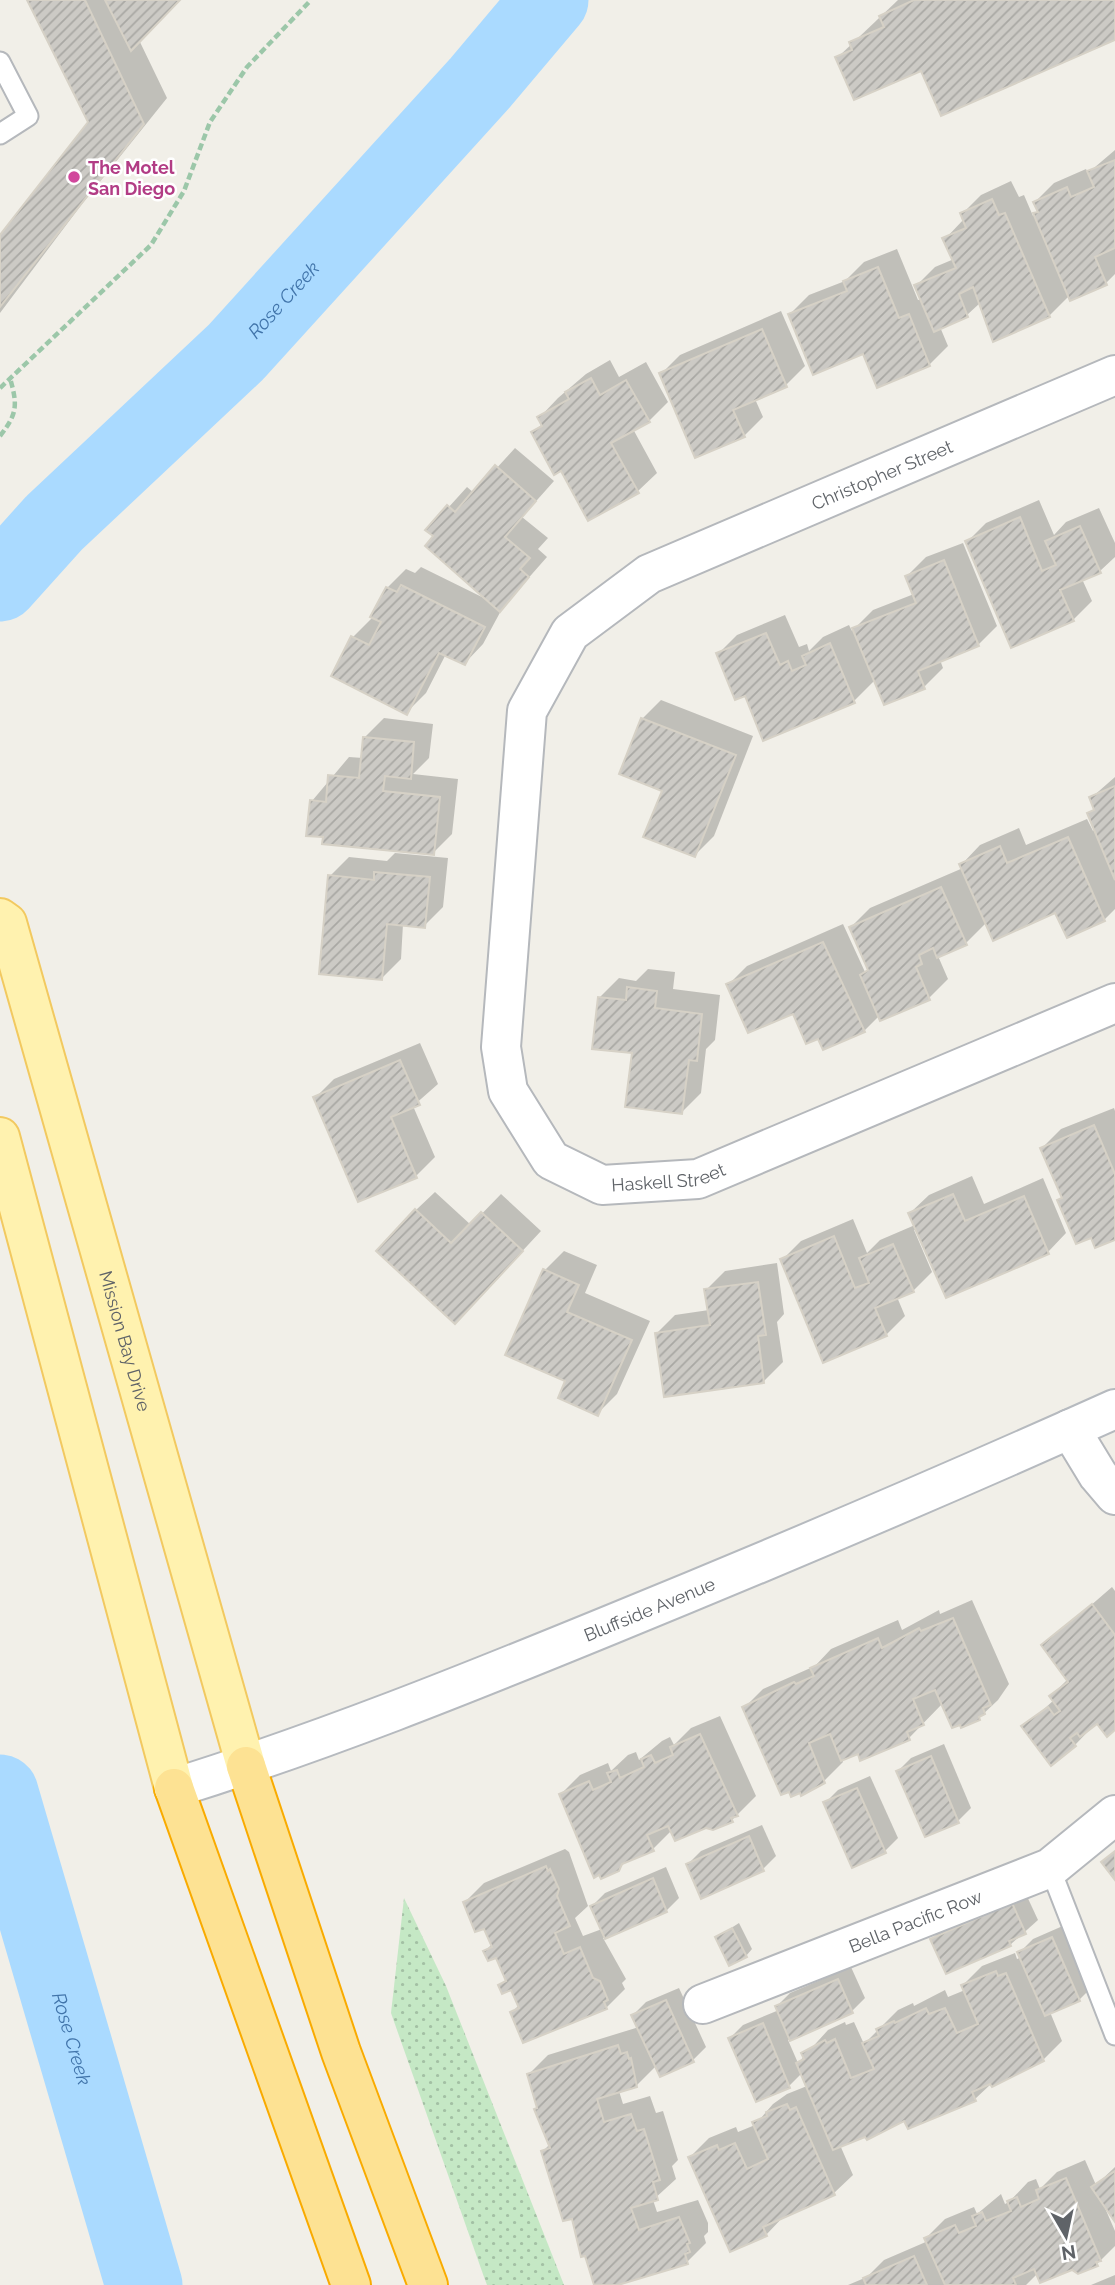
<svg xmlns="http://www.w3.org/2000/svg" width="1115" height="2285" viewBox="0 0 1115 2285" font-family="Raleway,sans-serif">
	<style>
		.grass { fill: url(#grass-dots) }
		.shadow { fill: #0003 }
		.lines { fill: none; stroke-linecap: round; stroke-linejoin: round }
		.river { stroke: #aadaff; stroke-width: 77 }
		.building { fill: url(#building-hatch); stroke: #d6d1c6; stroke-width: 2 }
		.lane-casing { stroke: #b5b8bc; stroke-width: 23 }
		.street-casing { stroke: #b5b8bc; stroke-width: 42 }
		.secondary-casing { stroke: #b6babf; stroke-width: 42 }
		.primary-casing { stroke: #f2c960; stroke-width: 42 }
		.highway-casing { stroke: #f9ab00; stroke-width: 42 }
		.path { stroke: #9cc7a9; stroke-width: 4.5; stroke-dasharray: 7 3.5; stroke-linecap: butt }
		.lane { stroke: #fff; stroke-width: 19 }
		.street { stroke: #fff; stroke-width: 38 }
		.secondary { stroke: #fff; stroke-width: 38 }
		.primary { stroke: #fff2af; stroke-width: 38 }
		.highway { stroke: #fde293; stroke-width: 38 }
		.hotel-dot { fill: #d1479c; stroke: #fff; stroke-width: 2.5 }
		.labels { text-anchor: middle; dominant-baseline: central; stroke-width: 5; stroke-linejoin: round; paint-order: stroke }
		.hotel-label { font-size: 18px; font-weight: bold; fill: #b23c85; stroke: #fff; text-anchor: start }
		.street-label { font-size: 18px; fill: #5f6368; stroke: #fff }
		.water-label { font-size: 19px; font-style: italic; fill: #4174aa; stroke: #fff }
	</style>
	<defs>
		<pattern id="grass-dots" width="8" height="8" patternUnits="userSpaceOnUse" patternTransform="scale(1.75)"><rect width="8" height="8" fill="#c5e8c5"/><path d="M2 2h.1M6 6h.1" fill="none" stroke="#a3c0a4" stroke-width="1.8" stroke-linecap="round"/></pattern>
		<pattern id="building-hatch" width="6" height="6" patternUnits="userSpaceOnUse" patternTransform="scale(1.75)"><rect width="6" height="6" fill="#cccac5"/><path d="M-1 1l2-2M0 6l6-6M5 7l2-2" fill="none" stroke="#a9a8a4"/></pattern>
	</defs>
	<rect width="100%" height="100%" fill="#f1efe8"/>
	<polygon class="grass" points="404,1898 446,1986 564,2285 487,2285 484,2277 391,2013"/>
	<g class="shadow">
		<polygon points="29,0 178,0 139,40 167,98 82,204 0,313 0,238 90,123"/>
		<polygon points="898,0 1115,0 1115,38 922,69 837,58"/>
		<polygon points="1115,150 1115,274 1106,283 1070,295 1049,316 980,303 967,315 940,327 948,346 929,365 864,352 790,314 809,295 845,281 864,262 897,249 918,300 922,299 916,286 935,267 954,259 945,239 964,219 962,214 981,195 1011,181 1019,197 1024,195 1033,216 1039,209 1035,202 1054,183 1086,169 1088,173"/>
		<polygon points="781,311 805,366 786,385 755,399 763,417 744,436 661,374 680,355"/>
		<polygon points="610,360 619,377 646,362 668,402 649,421 633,429 657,473 638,491 562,469 533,433 543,423 540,417 558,398 586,374"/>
		<polygon points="515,448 554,481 522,517 548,538 538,549 547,557 503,607 483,644 465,663 446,654 426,693 407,712 333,675 353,637 373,617 387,588 406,569 415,573 421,567 486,599 428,530 467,487 474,493"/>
		<polygon points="1039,500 1054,535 1066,522 1099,508 1115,543 1115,557 1100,571 1082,579 1092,601 1073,620 967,542 986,523"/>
		<polygon points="963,543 997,626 978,645 940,660 943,668 924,687 875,680 854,701 745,694 718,654 737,635 785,615 799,647 807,644 809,651 823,637 849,625 852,631 873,610 914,594 907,576 926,557"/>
		<polygon points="661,700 753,736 714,836 695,855 642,719"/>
		<polygon points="384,718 433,724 429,758 413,774 458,779 452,834 433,853 324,836 312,801 349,757 363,758 365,737"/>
		<polygon points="1115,777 1115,909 1104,920 1056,911 987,922 966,943 938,956 948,979 929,998 880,1015 864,1031 818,1037 794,1012 728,985 747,966 843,924 865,972 869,968 851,927 870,908 963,868 962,864 980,845 1019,828 1026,845 1087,819 1093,831 1096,829 1089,814 1095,808 1091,798"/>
		<polygon points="395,853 448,858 443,907 424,926 403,924 401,959 382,978 330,876 349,857 387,861"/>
		<polygon points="648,969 675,972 673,989 720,995 715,1040 706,1049 701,1093 682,1112 634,1052 600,997 619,978 636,981"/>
		<polygon points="420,1043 438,1084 413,1106 435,1157 416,1176 315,1098 334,1079"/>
		<polygon points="1114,1108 1115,1111 1115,1238 1092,1236 1059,1201 1063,1197 1042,1148 1061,1129"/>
		<polygon points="972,1176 984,1204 1043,1178 1066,1233 1048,1252 914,1230 932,1272 913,1291 897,1297 905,1316 886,1335 782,1260 801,1241 853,1219 867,1253 880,1240 915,1225 910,1213 929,1195"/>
		<polygon points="435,1192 471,1225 501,1194 541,1231 474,1303 416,1210"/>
		<polygon points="564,1251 597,1265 585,1293 650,1321 617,1394 598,1413 568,1380 508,1354 545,1270"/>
		<polygon points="777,1263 784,1314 777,1322 783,1362 764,1381 656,1334 675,1315 709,1310 706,1290 725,1271"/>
		<polygon points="1112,1587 1115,1591 1115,1728 1098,1721 1075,1745 1024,1727 1054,1700 1051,1696 1068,1679 1044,1646"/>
		<polygon points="972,1600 1009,1684 998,1700 979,1718 943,1703 909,1738 842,1759 843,1762 824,1781 802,1793 744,1708 763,1689 815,1666 831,1649 898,1620 902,1630 939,1610 940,1614"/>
		<polygon points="720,1716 756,1796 732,1820 672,1830 653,1849 628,1860 618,1869 561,1794 580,1775 608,1763 611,1771 628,1755 636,1752 639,1760 662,1741 670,1737 674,1745 691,1728"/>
		<polygon points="944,1744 971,1808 958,1821 926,1835 898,1771 911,1758"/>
		<polygon points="870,1776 898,1838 885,1851 825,1803 838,1790"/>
		<polygon points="762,1825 776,1856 763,1869 688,1864 701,1851"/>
		<polygon points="565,1849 569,1852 588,1906 575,1918 583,1936 602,1929 592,1906 605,1893 666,1867 679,1898 666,1911 603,1938 626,1979 622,1983 625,1989 606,2008 512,2012 519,2005 512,1988 500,1985 507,1979 497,1956 485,1951 492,1944 485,1927 465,1902 484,1883"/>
		<polygon points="1025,1892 1038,1920 1010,1945 932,1939 945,1926"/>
		<polygon points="739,1923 752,1949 746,1956 717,1937"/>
		<polygon points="1065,1925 1092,1987 1079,2000 1050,2012 1062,2041 1043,2060 991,2084 975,2099 905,2118 840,2145 853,2175 834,2193 785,2215 766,2235 690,2157 709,2138 736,2127 738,2132 755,2125 773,2104 787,2094 807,2086 802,2073 789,2086 757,2100 730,2038 743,2025 779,2010 777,2006 790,1993 851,1967 865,1998 852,2011 788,2040 798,2063 828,2030 845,2022 846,2025 854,2022 864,2044 898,2010 913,2003 914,2006 945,1990 948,1997 965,1990 963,1985 982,1966 1015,1953 1017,1959 1022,1957 1020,1952 1033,1939"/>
		<polygon points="679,1988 706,2047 693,2060 656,2066 636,2086 619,2091 623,2104 650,2096 656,2113 663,2111 678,2160 672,2166 676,2179 653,2200 657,2212 698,2200 708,2223 708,2232 704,2236 706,2243 687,2262 612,2285 596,2285 574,2216 543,2151 550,2144 529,2074 548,2055 639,2027 633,2015 646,2002"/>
		<polygon points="1085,2160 1096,2185 1115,2167 1115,2219 1105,2208 1115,2231 1115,2246 1097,2264 1078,2272 1072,2268 1038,2273 1026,2285 848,2285 867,2277 884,2260 928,2241 926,2238 945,2219 974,2207 977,2214 1001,2194 1005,2204 1009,2202 1028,2182 1036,2179 1040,2189 1057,2172"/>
		<polygon points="1115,2275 1115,2285 1091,2285"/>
	</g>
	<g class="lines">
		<g class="river">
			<path id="s1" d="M 0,583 L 54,523 L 236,352 L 480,83 L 550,0"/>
			<path id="s2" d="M 0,1793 L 144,2285"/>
		</g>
	</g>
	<g class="building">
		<polygon points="27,0 85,0 144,124 0,307 0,235 88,122"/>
		<polygon points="105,0 180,0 131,51"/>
		<polygon points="914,0 1115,0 1115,40 941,116 921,71 854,100 835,57 852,50 849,42 884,27 879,16"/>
		<polygon points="1115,160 1115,248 1095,257 1107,285 1070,301 1033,213 1038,212 1033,202 1067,187 1071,197 1094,187 1087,171"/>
		<polygon points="992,199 999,215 1005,213 1050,317 993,342 973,287 959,294 968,317 934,332 914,285 956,268 942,238 966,228 960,213"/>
		<polygon points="878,267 899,318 909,314 930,366 877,388 863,354 813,375 788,314 847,291 843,281"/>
		<polygon points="762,329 787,387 733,410 745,437 695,458 659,373"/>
		<polygon points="591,378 600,395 626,380 650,422 611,443 639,493 588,521 561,471 554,475 531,432 542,426 537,417 569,399 565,392"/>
		<polygon points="495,465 536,501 505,537 530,558 520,569 529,577 500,612 425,546 433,536 425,530 447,505 455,512"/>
		<polygon points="1020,517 1042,571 1056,565 1045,541 1080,526 1101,573 1060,590 1074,621 1011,648 965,541"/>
		<polygon points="944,560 979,646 918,671 925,689 884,705 852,628 916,603 905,576"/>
		<polygon points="401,585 485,627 465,665 439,653 407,715 331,676 351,636 369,645 381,622 370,617 386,587 397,592"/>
		<polygon points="766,633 780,665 788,661 792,671 806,665 802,656 830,643 855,703 763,741 745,696 735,700 716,653"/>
		<polygon points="641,718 736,755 695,857 643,837 662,791 619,774"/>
		<polygon points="363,737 414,742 411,779 385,776 383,791 440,797 434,855 322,844 323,837 306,836 310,800 326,802 328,775 359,778"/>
		<polygon points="1115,786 1115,880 1087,813 1094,810 1089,797"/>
		<polygon points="1068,837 1105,921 1067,938 1055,913 993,941 959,864 1000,846 1007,863"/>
		<polygon points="374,872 430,877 425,928 387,924 382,980 319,974 328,875 374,880"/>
		<polygon points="941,887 967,945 937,958 933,948 919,955 922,964 916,967 930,1000 880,1021 860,975 868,970 849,927"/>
		<polygon points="823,942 865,1032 823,1050 818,1039 806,1044 793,1014 748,1033 726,984"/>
		<polygon points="627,987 657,991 655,1008 702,1014 697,1061 689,1060 682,1114 625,1107 632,1053 592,1049 598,997 626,1000"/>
		<polygon points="400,1060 420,1105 391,1117 417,1178 358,1202 313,1097"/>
		<polygon points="1094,1125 1115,1174 1115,1240 1095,1248 1091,1238 1076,1244 1057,1200 1062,1198 1040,1148"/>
		<polygon points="953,1194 965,1221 1024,1196 1049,1254 946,1298 908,1213"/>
		<polygon points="415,1209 451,1243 481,1212 523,1251 455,1324 376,1251"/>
		<polygon points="834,1236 855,1288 869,1283 859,1258 893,1244 914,1292 875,1308 887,1336 823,1363 780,1259"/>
		<polygon points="543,1269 579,1285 567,1312 632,1340 598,1416 558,1398 565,1381 505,1355"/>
		<polygon points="758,1282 766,1335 758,1336 764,1383 664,1397 655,1333 710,1325 704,1289"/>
		<polygon points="1092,1604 1115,1635 1115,1730 1107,1737 1097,1724 1080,1737 1077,1733 1070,1738 1076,1746 1051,1766 1021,1726 1048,1707 1054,1715 1060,1711 1049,1696 1068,1682 1041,1645"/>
		<polygon points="953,1618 991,1705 983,1708 985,1714 979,1717 980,1720 961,1728 960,1725 952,1728 935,1690 913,1699 924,1725 907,1732 910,1740 860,1761 858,1754 841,1761 830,1734 809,1743 825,1783 801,1796 800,1793 791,1797 789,1792 781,1795 742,1707 794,1682 796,1684 814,1676 810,1668 878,1638 882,1648 919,1628 921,1631"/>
		<polygon points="700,1734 738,1816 731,1818 733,1822 713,1830 706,1828 675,1841 668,1826 647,1835 654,1851 622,1864 619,1871 601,1879 599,1875 594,1878 559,1794 589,1781 593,1790 611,1782 607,1773 617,1770 620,1778 644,1767 641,1759 651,1755 655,1763 673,1755 670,1747"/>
		<polygon points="931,1756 959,1823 925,1837 896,1771"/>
		<polygon points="857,1788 886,1853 852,1868 823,1802"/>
		<polygon points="749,1836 764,1871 701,1899 686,1864"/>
		<polygon points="1115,1851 1115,1880 1101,1862"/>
		<polygon points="546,1866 548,1871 550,1869 559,1889 557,1896 570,1926 555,1933 564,1954 580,1947 593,1978 600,1981 608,2000 604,2002 607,2009 523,2043 510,2012 519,2008 511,1990 502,1994 498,1985 506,1981 496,1958 488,1961 483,1951 492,1947 484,1929 475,1932 463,1902"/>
		<polygon points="653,1878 667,1912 605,1939 590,1906"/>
		<polygon points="1012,1903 1026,1934 1009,1941 1011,1946 946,1974 930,1939"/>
		<polygon points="732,1928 747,1957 729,1966 715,1937"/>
		<polygon points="1052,1937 1080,2001 1045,2016 1017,1952"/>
		<polygon points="996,1971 998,1976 1006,1973 1044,2061 992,2087 990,2084 972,2092 976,2101 908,2129 904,2121 867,2140 865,2137 833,2150 796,2063 804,2059 801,2053 825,2040 827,2043 835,2039 851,2078 874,2069 862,2043 879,2036 876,2029 894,2021 895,2023 926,2008 929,2014 945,2008 957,2033 978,2024 961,1985"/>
		<polygon points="838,1979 853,2013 790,2041 775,2006"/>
		<polygon points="666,2000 694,2062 660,2077 631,2015"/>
		<polygon points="763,2023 790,2088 756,2102 728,2038"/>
		<polygon points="618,2045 621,2054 627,2052 629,2059 631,2058 637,2087 597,2099 604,2122 631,2114 637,2131 644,2129 660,2180 653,2182 658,2200 631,2208 639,2230 679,2217 690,2243 687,2244 690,2252 685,2254 688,2264 618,2285 594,2285 585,2256 581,2257 572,2219 563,2221 541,2151 550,2148 534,2109 537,2108 527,2074"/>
		<polygon points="787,2104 790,2110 796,2107 835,2195 763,2227 767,2236 730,2252 688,2157 717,2145 719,2150 735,2143 747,2169 768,2159 752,2122 767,2116 766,2112"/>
		<polygon points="1115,2171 1115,2222 1091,2187"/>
		<polygon points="1066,2178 1101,2261 1096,2262 1098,2266 1078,2274 1072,2270 1040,2283 1034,2269 1013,2278 1016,2285 945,2285 924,2238 955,2225 959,2233 976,2226 972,2216 982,2212 986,2221 1011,2211 1007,2201 1017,2197 1021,2207 1039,2199 1036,2190"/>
		<polygon points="914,2256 927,2285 866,2285 863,2278"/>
	</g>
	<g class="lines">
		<g class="lane-casing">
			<g id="lane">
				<polyline points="0,62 28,116 0,134"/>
				<polyline points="1050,1868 1115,2035"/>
			</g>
		</g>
		<g class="street-casing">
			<g id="street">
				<path id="s3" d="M 1115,375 L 649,574 L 570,633 L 527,711 L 501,1047 L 508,1091 L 551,1160 L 602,1185 L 698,1179 L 1115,1003"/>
				<polyline points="1070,1429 1098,1475 1115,1495"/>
				<path id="s4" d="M 703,2004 L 1050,1868 L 1115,1815"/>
			</g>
		</g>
		<g class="secondary-casing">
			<g id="secondary">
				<path id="s5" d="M 174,1788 C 322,1742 466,1684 610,1625 C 779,1556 948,1484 1115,1409"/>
			</g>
		</g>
		<g class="primary-casing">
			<g id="primary">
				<path id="s6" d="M 0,918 L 7,923 L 246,1766"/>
				<polyline points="0,1137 174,1788"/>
			</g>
		</g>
		<g class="highway-casing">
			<g id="highway">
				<polyline points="246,1766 341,2052 428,2285"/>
				<polyline points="174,1788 351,2285"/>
			</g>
		</g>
		<g class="path">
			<polyline points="0,388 151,245 184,191 210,122 247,67 311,0"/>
			<path d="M 0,436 C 17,414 18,406 10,378"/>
		</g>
		<use href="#lane" class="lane"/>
		<use href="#street" class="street"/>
		<use href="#secondary" class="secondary"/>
		<use href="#primary" class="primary"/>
		<use href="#highway" class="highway"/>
	</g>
	<circle class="hotel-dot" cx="74" cy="177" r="7"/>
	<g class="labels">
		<g class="hotel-label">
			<text x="88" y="167">The Motel<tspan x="88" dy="21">San Diego</tspan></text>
		</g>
		<g class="street-label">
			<text transform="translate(882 475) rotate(-23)">Christopher Street</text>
			<text stroke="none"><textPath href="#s3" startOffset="1281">Haskell Street</textPath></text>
			<text stroke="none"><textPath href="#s6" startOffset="443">Mission Bay Drive</textPath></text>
			<text stroke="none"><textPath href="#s5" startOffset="508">Bluffside Avenue</textPath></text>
			<text stroke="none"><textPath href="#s4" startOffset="228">Bella Pacific Row</textPath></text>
		</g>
		<g class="water-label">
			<text stroke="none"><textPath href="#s1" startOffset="401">Rose Creek</textPath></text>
			<text stroke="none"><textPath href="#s2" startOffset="256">Rose Creek</textPath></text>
		</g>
	</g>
	<g transform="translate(1066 2236) rotate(171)" stroke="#ffffff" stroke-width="5" paint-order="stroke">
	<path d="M0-5L12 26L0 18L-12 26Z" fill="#5f6368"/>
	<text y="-10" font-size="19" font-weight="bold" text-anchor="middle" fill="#5f6368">N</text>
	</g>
</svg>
